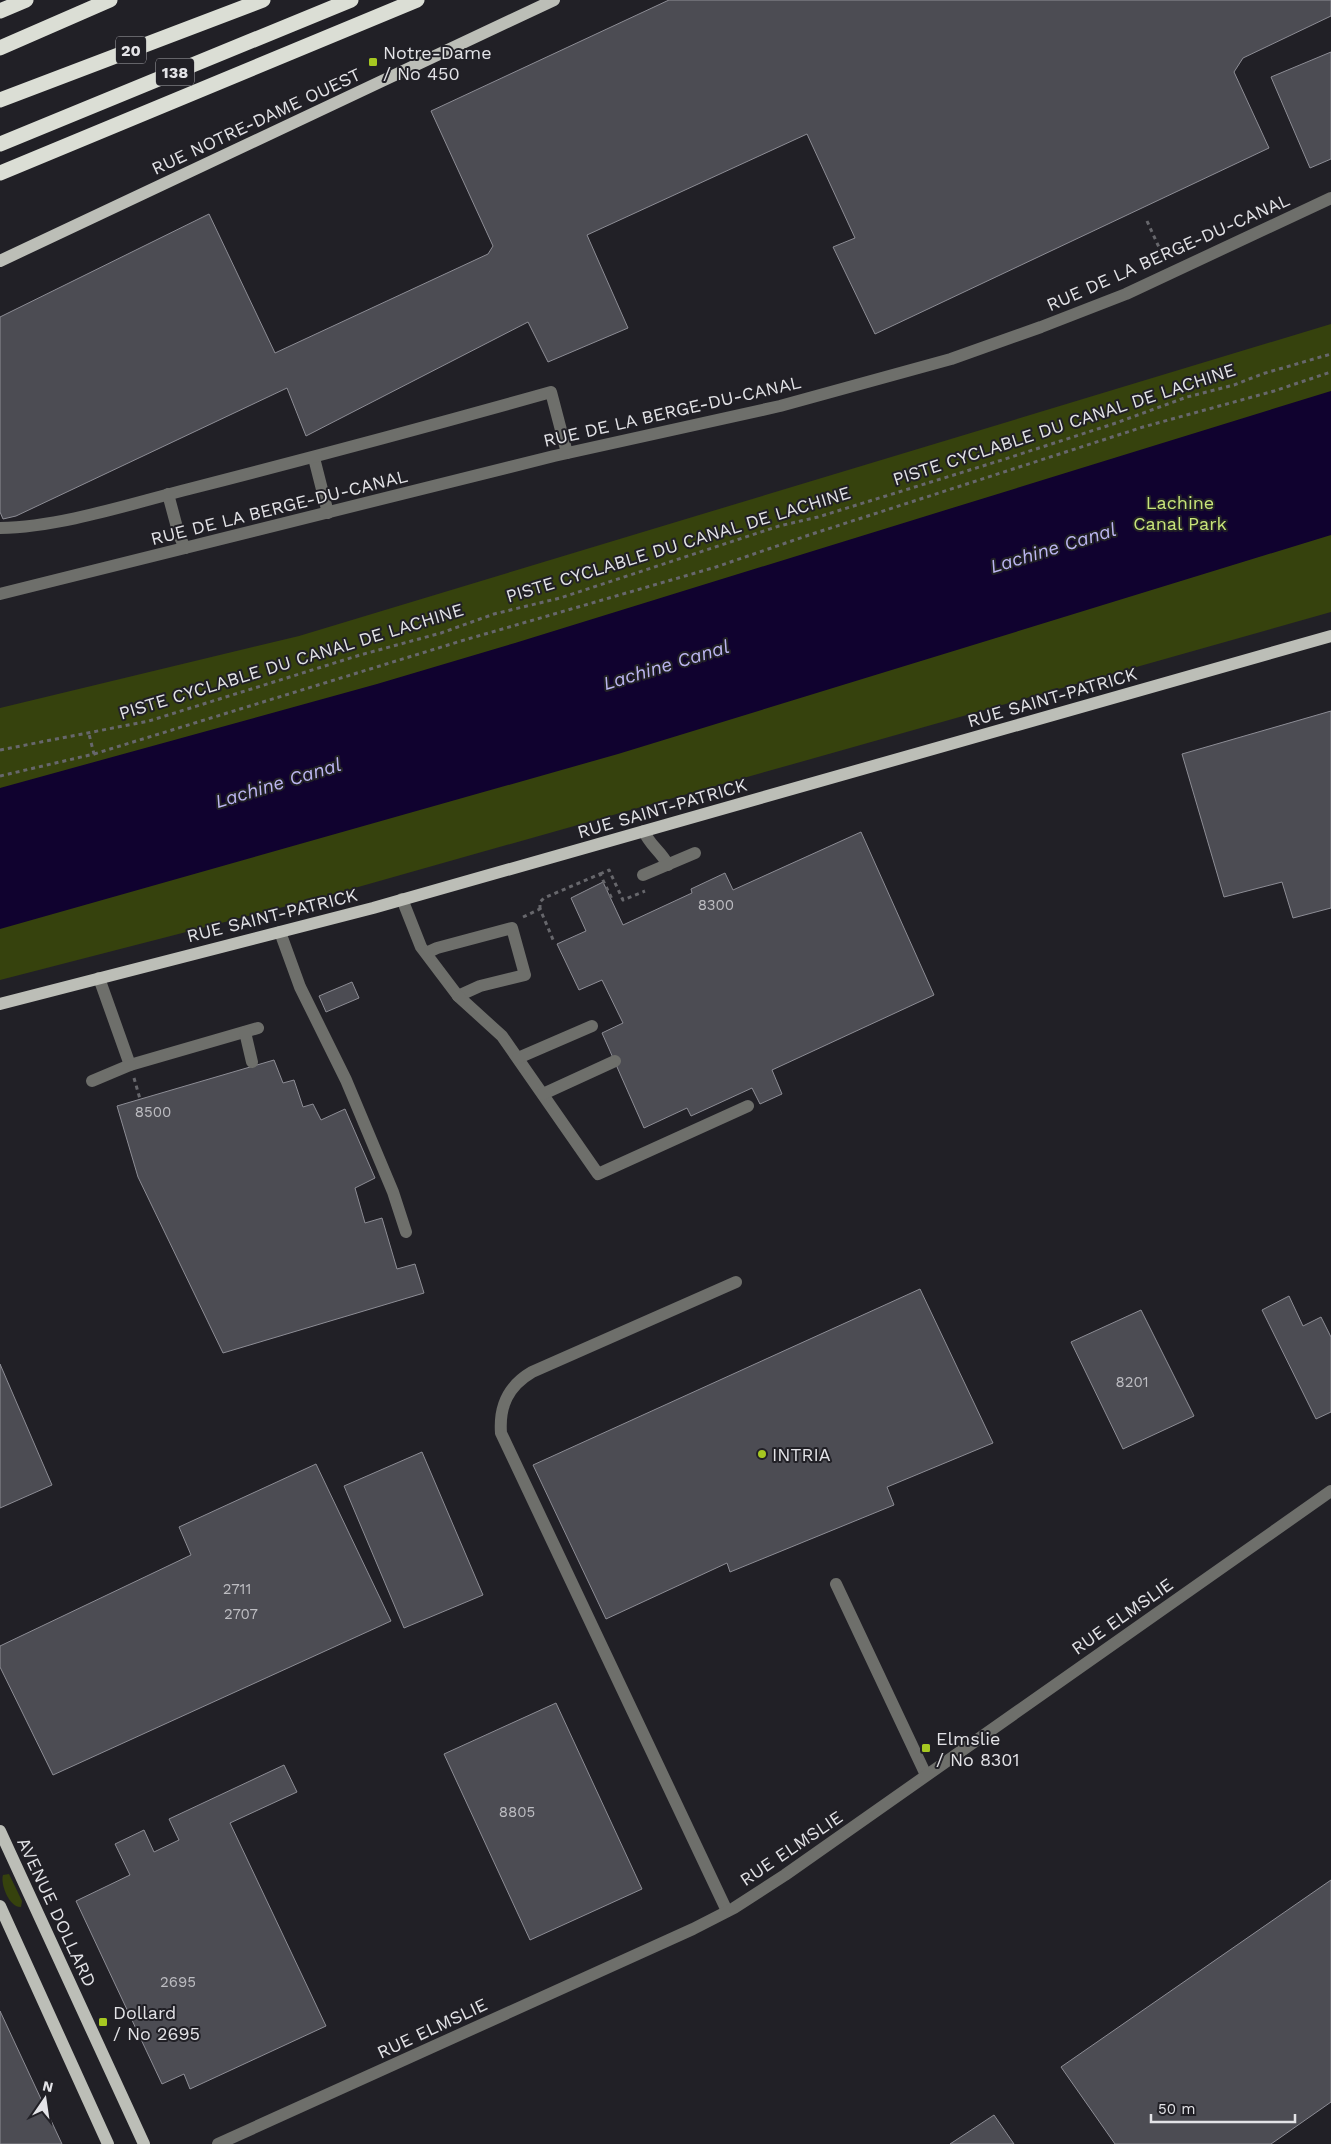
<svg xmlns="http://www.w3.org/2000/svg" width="1331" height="2144" viewBox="0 0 1331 2144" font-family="'Work Sans',sans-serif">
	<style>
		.green { fill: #36420d }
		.water { fill: #10022f }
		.building { fill: #4c4c53; stroke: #8d8d95 }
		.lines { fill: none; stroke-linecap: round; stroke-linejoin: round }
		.path { stroke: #67676c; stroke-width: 3; stroke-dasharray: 4 4; stroke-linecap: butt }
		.minor { stroke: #6e6f6b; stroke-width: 12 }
		.major { stroke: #bcbeb7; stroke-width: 12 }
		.highway { stroke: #dbded5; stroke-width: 15 }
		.poi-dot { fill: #a6c821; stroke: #212026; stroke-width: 2 }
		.labels { text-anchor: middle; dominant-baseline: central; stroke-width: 4; stroke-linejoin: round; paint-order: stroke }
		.number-label { font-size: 15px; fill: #bdbdc2 }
		.shield { fill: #212026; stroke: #a9a8ad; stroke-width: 1 }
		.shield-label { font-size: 16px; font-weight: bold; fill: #e3e3e7 }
		.poi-label { font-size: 18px; fill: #e3e3e7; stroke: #212026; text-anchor: start }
		.street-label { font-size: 18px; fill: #e3e3e7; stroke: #212026 }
		.park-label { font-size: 18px; fill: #c8e57a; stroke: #212026 }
		.water-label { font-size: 19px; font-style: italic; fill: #bcb6f0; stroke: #212026 }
	</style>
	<rect width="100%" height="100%" fill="#212026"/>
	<g class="green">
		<polygon points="1331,324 1331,612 330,895 0,980 0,708 299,636"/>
		<path d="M 9,1874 L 22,1901 L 21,1907 C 9,1908 0,1883 3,1875 Z"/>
	</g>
	<polygon class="water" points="1331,391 1331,535 618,754 0,929 0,788 377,684 515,643"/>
	<g class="building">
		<polygon points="669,0 1331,0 1331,16 1243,58 1234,72 1269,148 875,334 833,247 855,238 807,134 587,235 628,328 548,362 528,322 306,436 287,388 16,516 3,519 0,512 0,317 209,214 275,353 488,254 493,246 431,111"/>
		<polygon points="1331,52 1331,159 1310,168 1271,77"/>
		<polygon points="1331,711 1331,908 1293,918 1282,882 1224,897 1182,754"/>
		<polygon points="861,832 934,995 772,1070 782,1094 760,1104 752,1088 691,1116 687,1108 644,1128 602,1033 623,1023 602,980 579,990 557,944 586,931 571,898 603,882 623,925 692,893 691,889 725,873 733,890"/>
		<polygon points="352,982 359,998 326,1012 319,996"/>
		<polygon points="274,1060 283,1083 294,1080 303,1107 313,1104 321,1120 345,1109 375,1178 355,1188 365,1223 382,1218 397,1269 415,1264 424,1293 223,1353 138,1177 117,1106"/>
		<polygon points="920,1289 993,1443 887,1487 894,1505 730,1572 727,1563 606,1619 533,1465"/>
		<polygon points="1289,1296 1303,1326 1321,1317 1331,1337 1331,1412 1316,1419 1262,1310"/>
		<polygon points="1141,1310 1194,1416 1123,1449 1071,1342"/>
		<polygon points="0,1364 52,1485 0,1508"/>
		<polygon points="422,1452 483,1595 404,1628 344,1486"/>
		<polygon points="316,1464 391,1621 53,1775 0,1667 0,1646 191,1555 179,1527"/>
		<polygon points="556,1703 642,1889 530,1940 444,1754"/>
		<polygon points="284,1765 297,1792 230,1823 326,2026 190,2089 184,2074 162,2084 76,1901 130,1875 115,1844 144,1830 154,1852 179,1840 169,1819"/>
		<polygon points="1331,1880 1331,2102 1271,2144 1115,2144 1061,2067"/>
		<polygon points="0,2011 62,2144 0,2144"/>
		<polygon points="994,2115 1014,2144 950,2144"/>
	</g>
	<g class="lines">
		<g class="path">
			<polyline points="1147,221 1162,254"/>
			<polyline points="0,750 149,721 360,655 441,633 494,614 560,598 779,526 818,517 1002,460 1116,423 1187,397 1234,385 1262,374 1331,354"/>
			<polyline points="94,754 461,641 716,567 809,535 1143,427 1274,391 1331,372"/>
			<polyline points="0,776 94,754 89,734"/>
			<polyline points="600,874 609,870 623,900 645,891"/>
			<polyline points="540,909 540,902 544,898 600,874 612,899"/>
			<polyline points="523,917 540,909 554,942"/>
			<polyline points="134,1078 140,1099"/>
		</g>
		<g class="minor">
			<polyline points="314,458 328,513"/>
			<polyline points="168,494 179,535 185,548"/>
			<path d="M 0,528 C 60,527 130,504 189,489 C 310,458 430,426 551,392 L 567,453"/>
			<polyline points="0,594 554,456 780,406 951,359 1041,327 1126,294 1331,198"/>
			<path d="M 644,831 C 649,845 661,851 668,865"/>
			<polyline points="643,875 695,853"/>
			<polyline points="402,899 421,947 458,996 480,986 525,975 512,928 437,948 426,953"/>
			<polyline points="280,932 300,987 346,1080 393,1192 406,1232"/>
			<polyline points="99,978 130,1065 258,1028"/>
			<polyline points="458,996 502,1036 598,1174 748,1106"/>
			<polyline points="245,1032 252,1062"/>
			<polyline points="518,1058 592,1026"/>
			<polyline points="92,1081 130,1065"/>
			<polyline points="543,1094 615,1061"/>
			<polyline points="836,1584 926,1775"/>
			<path d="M 727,1911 L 501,1433 C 499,1406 508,1386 532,1372 L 736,1282"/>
			<polyline points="218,2144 693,1929 734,1908 785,1875 1331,1491"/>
		</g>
		<g class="major">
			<polyline points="0,261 554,0"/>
			<polyline points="0,1004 373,908 1331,636"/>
			<polyline points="0,1831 144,2144"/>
			<polyline points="0,1906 108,2144"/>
		</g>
		<g class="highway">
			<polyline points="0,11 26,0"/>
			<polyline points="0,48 110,0"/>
			<polyline points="0,100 263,0"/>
			<polyline points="0,144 351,0"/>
			<polyline points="0,173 417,0"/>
		</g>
	</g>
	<g class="poi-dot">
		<rect x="368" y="57" width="10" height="10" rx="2.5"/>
		<circle cx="762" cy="1454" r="5"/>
		<rect x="921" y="1743" width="10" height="10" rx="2.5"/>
		<rect x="98" y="2017" width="10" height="10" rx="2.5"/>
	</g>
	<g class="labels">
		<g class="number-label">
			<text x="716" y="905">8300</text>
			<text x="153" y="1112">8500</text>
			<text x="1132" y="1382">8201</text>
			<text x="237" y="1589">2711</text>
			<text x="241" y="1614">2707</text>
			<text x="517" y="1812">8805</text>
			<text x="178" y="1982">2695</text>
		</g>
		<g class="shield">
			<rect x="116" y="36.5" width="30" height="27" rx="4"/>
			<rect x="156" y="58.5" width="38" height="27" rx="4"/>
		</g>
		<g class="shield-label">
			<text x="131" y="50">20</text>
			<text x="175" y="72">138</text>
		</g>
		<g class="poi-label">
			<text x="383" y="52">Notre-Dame<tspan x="383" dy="21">/ No 450</tspan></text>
			<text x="772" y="1454">INTRIA</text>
			<text x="936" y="1738">Elmslie<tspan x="936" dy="21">/ No 8301</tspan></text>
			<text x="113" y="2012">Dollard<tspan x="113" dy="21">/ No 2695</tspan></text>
		</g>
		<g class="street-label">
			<text transform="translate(256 121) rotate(-25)">RUE NOTRE-DAME OUEST</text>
			<text transform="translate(1168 252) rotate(-24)">RUE DE LA BERGE-DU-CANAL</text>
			<text transform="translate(672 411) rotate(-13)">RUE DE LA BERGE-DU-CANAL</text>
			<text transform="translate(1064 424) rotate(-18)">PISTE CYCLABLE DU CANAL DE LACHINE</text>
			<text transform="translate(279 507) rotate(-14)">RUE DE LA BERGE-DU-CANAL</text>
			<text transform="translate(678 544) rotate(-17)">PISTE CYCLABLE DU CANAL DE LACHINE</text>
			<text transform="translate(291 661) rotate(-17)">PISTE CYCLABLE DU CANAL DE LACHINE</text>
			<text transform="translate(1052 697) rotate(-16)">RUE SAINT-PATRICK</text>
			<text transform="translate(662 808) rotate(-16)">RUE SAINT-PATRICK</text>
			<text transform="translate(272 915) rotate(-14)">RUE SAINT-PATRICK</text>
			<text transform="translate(1122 1616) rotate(-35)">RUE ELMSLIE</text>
			<text transform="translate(791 1848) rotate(-34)">RUE ELMSLIE</text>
			<text transform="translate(57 1912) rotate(65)">AVENUE DOLLARD</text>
			<text transform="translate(432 2028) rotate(-25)">RUE ELMSLIE</text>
		</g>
		<g class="park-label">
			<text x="1180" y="502">Lachine<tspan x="1180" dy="21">Canal Park</tspan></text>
		</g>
		<g class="water-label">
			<text transform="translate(1053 548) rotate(-17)">Lachine Canal</text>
			<text transform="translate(666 665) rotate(-17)">Lachine Canal</text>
			<text transform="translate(278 783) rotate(-17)">Lachine Canal</text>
		</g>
	</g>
	<g transform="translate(45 2099) rotate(13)" stroke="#212026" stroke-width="4" paint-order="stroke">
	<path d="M0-4L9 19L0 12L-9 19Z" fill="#e3e3e7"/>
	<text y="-8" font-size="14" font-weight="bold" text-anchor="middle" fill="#e3e3e7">N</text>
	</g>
	<path d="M1151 2114v8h144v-8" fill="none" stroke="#e3e3e7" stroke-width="2.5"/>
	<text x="1158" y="2114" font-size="15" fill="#e3e3e7" stroke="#212026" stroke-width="4" paint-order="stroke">50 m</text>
</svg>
